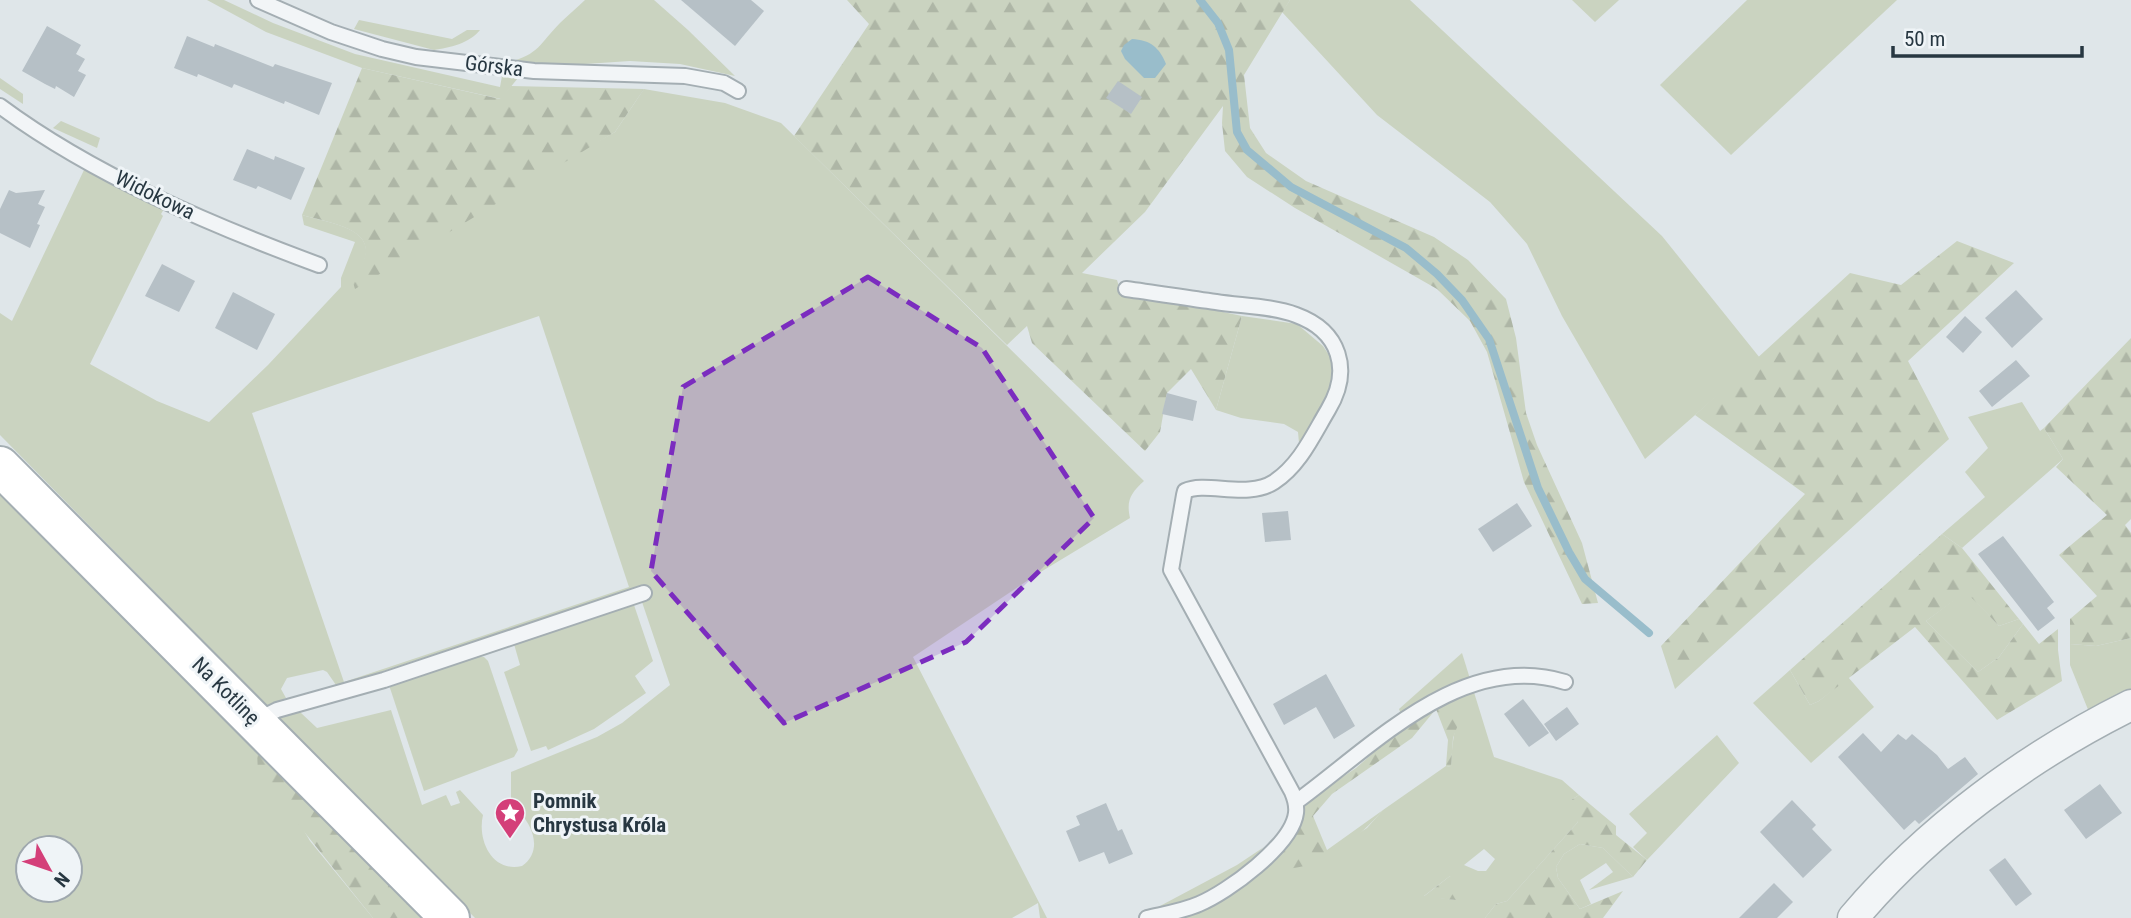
<svg xmlns="http://www.w3.org/2000/svg" width="2131" height="918" viewBox="0 0 2131 918" font-family="'Roboto Condensed',sans-serif">
	<style>
		.green { fill: #cad3c0; fill-rule: evenodd }
		.forest { fill: url(#forest-firs) }
		.water { fill: #99bdcb }
		.lines { fill: none; stroke-linecap: round; stroke-linejoin: round }
		.stream { stroke: #99bdcb; stroke-width: 8 }
		.building { fill: #b6c0c6 }
		.lane-casing { stroke: #a4aeb3; stroke-width: 18 }
		.street-casing { stroke: #a4aeb3; stroke-width: 33 }
		.secondary-casing { stroke: #a4aeb3; stroke-width: 42 }
		.lane { stroke: #f2f5f7; stroke-width: 14 }
		.street { stroke: #f2f5f7; stroke-width: 30 }
		.secondary { stroke: #fff; stroke-width: 38 }
		.marked { fill: #7b2cbf; fill-opacity: 0.2; stroke: #7b2cbf; stroke-width: 5; stroke-dasharray: 14 9; stroke-linejoin: round }
		.labels { text-anchor: middle; dominant-baseline: central; stroke-width: 6; stroke-linejoin: round; paint-order: stroke }
		.street-label { font-size: 21px; fill: #273741; stroke: #eff4f7 }
		.poi-label { font-size: 21px; font-weight: bold; fill: #273741; stroke: #eff4f7; text-anchor: start }
	</style>
	<defs>
		<pattern id="forest-firs" width="22" height="20" patternUnits="userSpaceOnUse" patternTransform="scale(1.75)"><rect width="22" height="20" fill="#cad3c0"/><path d="M5 1l3.5 6h-7zM16 11l3.5 6h-7z" fill="#aeb6a6"/></pattern>
	</defs>
	<rect width="100%" height="100%" fill="#dfe6e9"/>
	<g class="green">
		<polygon points="207,0 224,0 273,23 355,54 500,87 502,76 518,78 501,99 362,68 266,32"/>
		<path d="M 585,0 L 654,0 L 688,30 L 735,76 L 680,64 L 630,61 L 570,65 L 508,62 C 539,55 540,43 560,23 C 568,15 577,8 585,0 Z"/>
		<polygon points="1290,0 1410,0 1662,236 1760,358 1645,459 1562,316 1527,244 1490,202 1377,115 1282,12"/>
		<polygon points="1572,0 1619,0 1595,22"/>
		<polygon points="1747,0 1897,0 1731,155 1660,85"/>
		<path d="M 359,20 L 452,39 L 467,30 L 480,30 C 470,43 449,48 434,50 L 354,29 Z"/>
		<polygon points="0,78 23,94 23,104 0,89"/>
		<path d="M 644,89 L 725,103 L 781,123 L 1144,481 C 1131,493 1126,500 1130,518 L 1039,573 L 913,657 L 1047,918 L 1040,918 L 1038,903 L 1012,918 L 475,918 L 279,718 L 300,712 L 317,728 L 391,710 L 422,805 L 446,795 L 451,806 L 460,803 L 456,792 L 460,790 L 483,815 C 477,840 492,873 522,866 C 546,849 530,818 511,805 L 511,772 L 597,737 L 622,723 L 670,685 L 642,602 L 649,598 L 649,587 L 644,585 L 341,685 L 336,685 L 327,672 L 323,670 L 287,678 L 281,689 L 286,698 L 267,706 L 0,435 L 0,313 L 12,321 L 84,170 L 164,209 L 161,214 L 163,216 L 90,364 L 157,401 L 209,422 L 268,365 L 341,287 L 341,278 L 355,242 L 304,225 L 302,215 C 338,225 391,231 353,279 L 615,132 ZM 539,316 L 629,587 L 344,682 L 252,413 Z"/>
		<polygon points="61,121 100,138 97,148 53,128"/>
		<polygon points="1242,316 1297,324 1323,346 1335,364 1329,402 1299,443 1298,432 1284,424 1241,418 1216,410"/>
		<polygon points="2022,402 2040,431 2044,428 2063,459 1962,548 1942,534 1985,497 1965,472 1988,448 1968,417"/>
		<path d="M 0,480 L 257,750 L 310,841 L 373,918 L 0,918 ZM 28,848 L 70,848 L 70,890 L 28,890 Z"/>
		<polygon points="1966,591 1999,626 2019,619 2023,624 1999,657 1978,672 1926,621"/>
		<polygon points="634,605 653,661 635,676 646,693 594,729 548,750 546,746 531,751 504,672 520,665 514,644"/>
		<polygon points="2131,638 2131,697 2089,712 2070,665 2070,644 2096,646"/>
		<polygon points="1462,653 1471,682 1403,719 1399,709"/>
		<polygon points="477,656 484,657 488,661 518,750 514,757 424,791 389,685"/>
		<polygon points="1790,670 1810,705 1819,701 1848,677 1874,707 1811,763 1753,703"/>
		<path d="M 1473,689 L 1494,757 L 1562,780 L 1579,795 L 1571,800 L 1578,822 L 1507,901 L 1496,904 L 1485,918 L 1172,918 L 1286,841 L 1268,866 L 1312,863 L 1367,828 L 1383,810 L 1446,766 L 1451,767 C 1452,740 1456,711 1473,689 ZM 1484,849 L 1495,859 L 1486,871 L 1478,871 L 1464,865 ZM 1450,876 L 1456,900 L 1424,896 Z"/>
		<polygon points="1717,735 1739,763 1647,860 1633,847 1647,833 1629,814"/>
		<polygon points="1580,844 1603,848 1633,877 1589,890 1613,872 1606,863 1580,880 1591,904 1580,909 1558,878 1556,867 1564,854"/>
		<path d="M 1264,847 C 1244,868 1190,914 1160,906 L 1237,865 Z"/>
	</g>
	<g class="forest">
		<polygon points="847,0 1290,0 1244,75 1250,128 1266,153 1306,181 1434,237 1468,260 1506,299 1516,338 1526,413 1537,445 1582,543 1598,603 1582,604 1524,482 1487,352 1470,321 1437,289 1295,208 1247,177 1225,151 1222,123 1223,106 1145,212 1082,273 1117,280 1120,290 1242,316 1216,410 1191,369 1167,393 1160,432 1145,451 1032,343 1027,326 1007,345 794,136 869,24"/>
		<path d="M 362,68 L 500,99 L 511,86 L 644,89 L 615,132 L 355,289 L 352,279 C 391,231 338,225 302,215 Z"/>
		<polygon points="1957,241 2014,263 1908,361 1949,439 1675,689 1661,646 1805,494 1695,415 1850,273 1901,285"/>
		<polygon points="2131,338 2131,519 2125,525 2131,533 2131,638 2096,646 2070,644 2070,619 2097,596 2059,555 2107,515 2056,467 2063,459 2044,428"/>
		<polygon points="1942,534 1962,548 2019,619 1999,626 1966,592 1926,621 1978,672 1999,657 2023,624 2039,644 2058,629 2058,650 2062,681 1997,720 1915,627 1819,701 1810,705 1790,670"/>
		<path d="M 1471,690 L 1453,738 L 1451,767 L 1446,766 L 1448,740 L 1436,709 L 1412,738 L 1332,794 L 1313,816 L 1327,850 L 1383,810 C 1357,840 1312,879 1267,866 L 1286,841 L 1302,804 L 1356,768 L 1407,723 Z"/>
		<polygon points="257,750 431,918 373,918 258,774"/>
		<polygon points="1579,795 1616,826 1616,835 1647,860 1633,877 1603,848 1580,844 1564,854 1556,867 1558,878 1580,909 1623,891 1603,918 1485,918 1496,904 1507,901 1578,822 1568,809 1571,800"/>
		<polygon points="1450,876 1462,888 1462,893 1456,900 1423,897"/>
	</g>
	<path class="water" d="M 1132,39 C 1150,40 1159,47 1166,64 L 1155,78 L 1144,78 L 1125,59 L 1121,51 L 1124,45 Z"/>
	<g class="lines">
		<polyline class="stream" points="1200,0 1218,23 1229,50 1237,132 1247,150 1291,187 1406,248 1437,274 1462,300 1489,339 1538,488 1569,552 1585,579 1649,633"/>
	</g>
	<g class="building">
		<polygon points="681,0 751,0 764,11 735,46"/>
		<polygon points="47,26 81,45 76,54 85,59 78,71 86,75 74,97 56,86 55,89 45,84 22,71"/>
		<polygon points="187,36 214,47 215,44 273,67 275,64 332,83 319,115 285,101 284,104 234,84 232,88 198,74 197,77 174,68"/>
		<polygon points="1118,81 1142,97 1131,114 1106,98"/>
		<polygon points="247,149 274,160 275,156 305,168 291,200 258,186 256,189 233,180"/>
		<polygon points="9,190 16,193 45,190 38,204 45,207 37,224 40,225 30,248 0,233 0,209"/>
		<polygon points="162,264 195,281 179,312 145,296"/>
		<polygon points="2016,290 2043,319 2012,348 1985,318"/>
		<polygon points="233,292 275,314 257,350 215,328"/>
		<polygon points="1965,316 1982,332 1963,353 1946,337"/>
		<polygon points="2016,360 2030,376 1992,407 1979,391"/>
		<polygon points="1167,393 1197,401 1193,421 1162,414"/>
		<polygon points="1517,503 1532,526 1493,552 1478,529"/>
		<polygon points="1288,511 1291,540 1265,542 1262,513"/>
		<polygon points="2003,536 2054,602 2047,608 2055,618 2038,631 1978,554"/>
		<polygon points="1326,674 1355,726 1334,739 1316,707 1284,725 1273,704"/>
		<polygon points="1523,699 1549,733 1529,747 1504,714"/>
		<polygon points="1567,707 1579,724 1556,741 1544,724"/>
		<polygon points="1863,733 1881,752 1898,734 1906,740 1912,734 1937,755 1948,769 1965,757 1978,774 1919,824 1915,820 1904,830 1838,757"/>
		<polygon points="2100,784 2122,813 2086,839 2064,810"/>
		<polygon points="1792,800 1816,825 1812,829 1832,850 1803,878 1760,832"/>
		<polygon points="1106,803 1118,831 1122,829 1133,854 1109,864 1104,852 1079,862 1066,831 1080,825 1076,816"/>
		<polygon points="2005,858 2032,894 2016,906 1989,870"/>
		<polygon points="1774,883 1793,902 1777,918 1739,918"/>
	</g>
	<g class="lines">
		<g class="lane-casing">
			<g id="lane">
				<polyline points="258,0 331,32 382,49 416,57 534,71 685,76 724,83 738,91"/>
				<path d="M 0,106 C 93,175 211,225 319,265"/>
				<path d="M 1126,289 C 1156,293 1186,298 1216,302 C 1241,306 1272,306 1296,315 C 1340,331 1352,370 1328,410 C 1313,435 1300,465 1274,482 C 1248,499 1206,481 1185,491 L 1184,495 L 1171,570 L 1292,792 C 1295,799 1297,805 1296,813 C 1292,845 1228,892 1199,904 C 1183,911 1164,914 1147,918"/>
				<polyline points="259,723 269,714 277,710 384,680 644,593"/>
				<path d="M 1296,802 C 1372,747 1462,650 1565,682"/>
			</g>
		</g>
		<g class="street-casing">
			<path id="street" d="M 1853,918 C 1927,830 2028,756 2131,705"/>
		</g>
		<g class="secondary-casing">
			<polyline id="secondary" points="0,466 450,918"/>
		</g>
		<use href="#lane" class="lane"/>
		<use href="#street" class="street"/>
		<use href="#secondary" class="secondary"/>
	</g>
	<path class="marked" d="M 868,277 L 982,348 L 1094,518 L 966,642 L 784,723 L 651,571 L 683,387 Z"/>
	<defs>
		<g id="sight-pin" transform="scale(1.575)"><path d="M0 17L-7.5 6A9.5 9.5 0 1 1 7.5 6Z" fill="#d43f79" stroke="#eff4f7"/><path d="M0-6L1.8-2.2L6-1.7L2.9 1.2L3.7 5.4L0 3.3L-3.7 5.4L-2.9 1.2L-6-1.7L-1.8-2.2Z" fill="#fff"/></g>
	</defs>
	<g fill-rule="evenodd">
		<use href="#sight-pin" x="510" y="813"/>
	</g>
	<g class="labels">
		<g class="street-label">
			<text transform="translate(494 66) rotate(7)">Górska</text>
			<text transform="translate(155 195) rotate(26)">Widokowa</text>
			<text transform="translate(226 691) rotate(45)">Na Kotlinę</text>
		</g>
		<g class="poi-label">
			<text x="533" y="801">Pomnik<tspan x="533" dy="24">Chrystusa Króla</tspan></text>
		</g>
	</g>
	<g transform="translate(49 869) rotate(130)"><circle r="33" fill="#eff4f7" stroke="#9fa8ae" stroke-width="2"/>
	<path d="M0-5L12 26L0 18L-12 26Z" fill="#d43f79"/>
	<text y="-10" font-size="19" font-weight="bold" text-anchor="middle" fill="#273741">N</text>
	</g>
	<path d="M1893 46v10h189v-10" fill="none" stroke="#273741" stroke-width="3.5"/>
	<text x="1904" y="46" font-size="21" fill="#273741" stroke="#eff4f7" stroke-width="5" paint-order="stroke">50 m</text>
</svg>
